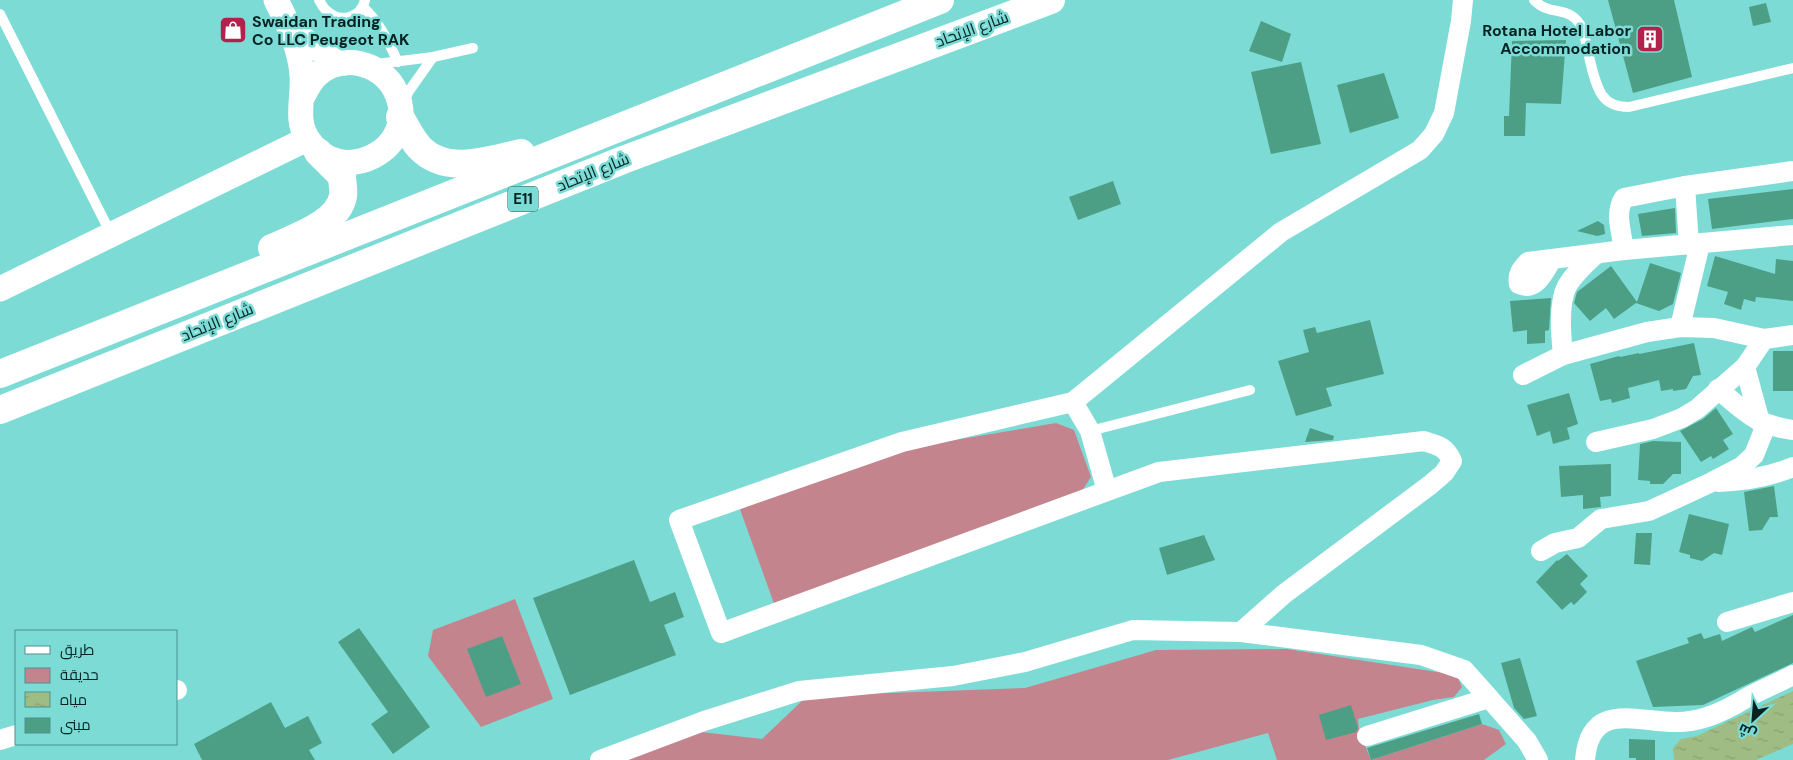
<svg xmlns="http://www.w3.org/2000/svg" width="1793" height="760" viewBox="0 0 1793 760" font-family="'DM Sans',Cairo,sans-serif">
	<style>
		.park { fill: #c4848d }
		.water { fill: url(#water-ripples) }
		.building { fill: #4c9f85 }
		.lines { fill: none; stroke-linecap: round; stroke-linejoin: round }
		.service { stroke: #fff; stroke-width: 10 }
		.minor { stroke: #fff; stroke-width: 20 }
		.tertiary { stroke: #fff; stroke-width: 25 }
		.trunk { stroke: #fff; stroke-width: 28 }
		.labels { text-anchor: middle; dominant-baseline: central; stroke-width: 5; stroke-linejoin: round; paint-order: stroke }
		.shield { fill: #7ddbd6; stroke: #285a58; stroke-width: 1 }
		.shield-label { font-size: 15px; font-weight: bold; fill: #042322 }
		.poi-label { font-size: 16px; font-weight: bold; fill: #042322; stroke: #7ddbd6; text-anchor: start }
		.street-label { font-size: 16px; fill: #042322; stroke: #7ddbd6 }
	</style>
	<defs>
		<pattern id="water-ripples" width="26" height="14" patternUnits="userSpaceOnUse" patternTransform="scale(1.25)"><rect width="26" height="14" fill="#9fbc84"/><path d="M2 4q2-2 4 0t4 0M15 11q2-2 4 0t4 0" fill="none" stroke="#87a172"/></pattern>
	</defs>
	<rect width="100%" height="100%" fill="#7ddbd6"/>
	<g class="park">
		<polygon points="1056,423 1074,430 1091,477 1076,500 776,609 737,501 919,446"/>
		<polygon points="515,599 553,699 481,727 428,656 433,630"/>
		<polygon points="1287,649 1457,675 1462,687 1454,697 1433,700 1358,719 1359,731 1371,760 1482,724 1499,730 1506,744 1484,760 1277,760 1268,733 1168,760 626,760 701,732 762,739 807,696 1025,688 1156,650"/>
	</g>
	<polygon class="water" points="1793,691 1793,744 1756,760 1674,760 1673,748 1681,739 1697,736"/>
	<g class="building">
		<polygon points="1608,0 1674,0 1692,77 1633,93"/>
		<polygon points="1766,3 1771,22 1753,26 1749,7"/>
		<polygon points="1261,21 1291,34 1282,62 1249,51"/>
		<polygon points="1566,40 1561,104 1526,103 1525,136 1504,136 1504,116 1509,116 1512,41"/>
		<polygon points="1301,62 1321,144 1271,154 1251,72"/>
		<polygon points="1384,73 1399,118 1350,133 1337,85"/>
		<polygon points="1113,181 1121,204 1078,220 1069,197"/>
		<polygon points="1793,189 1793,219 1712,229 1708,199"/>
		<polygon points="1675,208 1676,233 1642,236 1638,214"/>
		<polygon points="1598,221 1604,225 1605,234 1597,236 1577,231"/>
		<polygon points="1715,256 1775,274 1776,259 1793,261 1793,301 1756,297 1755,302 1744,299 1741,310 1724,304 1728,292 1707,286"/>
		<polygon points="1650,263 1681,273 1673,304 1659,311 1636,303 1614,319 1606,308 1590,321 1574,303 1577,292 1611,266 1637,302"/>
		<polygon points="1551,298 1549,330 1545,331 1545,343 1527,344 1527,330 1513,332 1510,301"/>
		<polygon points="1370,320 1384,374 1326,388 1332,406 1296,416 1278,361 1309,352 1303,330 1315,327 1317,333"/>
		<polygon points="1694,343 1701,375 1693,376 1686,389 1673,391 1673,389 1661,391 1659,380 1628,388 1630,398 1612,403 1611,399 1600,401 1590,364 1619,356 1620,357 1639,353 1639,354"/>
		<rect x="1773" y="351" width="20" height="40"/>
		<polygon points="1569,393 1578,424 1567,428 1570,439 1553,444 1550,431 1537,436 1527,405"/>
		<polygon points="1716,408 1733,434 1723,440 1729,449 1713,459 1711,456 1701,462 1680,431 1703,419"/>
		<polygon points="1310,428 1334,436 1333,440 1305,442"/>
		<polygon points="1653,441 1681,442 1681,474 1673,474 1663,484 1650,484 1650,481 1638,480 1640,444"/>
		<polygon points="1611,464 1611,496 1600,497 1601,507 1583,509 1583,495 1561,497 1559,466"/>
		<polygon points="1774,486 1778,517 1770,517 1762,530 1749,531 1744,492"/>
		<polygon points="1689,514 1729,524 1722,555 1714,553 1702,561 1690,558 1690,555 1679,552"/>
		<polygon points="1636,533 1652,533 1650,565 1634,564"/>
		<polygon points="1204,535 1215,560 1167,575 1159,548"/>
		<polygon points="1567,554 1588,576 1580,584 1587,592 1574,605 1571,602 1562,610 1536,582 1557,560 1558,561"/>
		<polygon points="634,560 650,602 675,592 684,617 664,625 676,655 570,695 533,598"/>
		<polygon points="1793,615 1793,663 1703,705 1653,707 1636,661 1689,643 1687,638 1701,633 1704,639 1720,634 1722,641 1752,627 1755,632"/>
		<polygon points="359,628 430,727 393,754 371,724 388,712 338,642"/>
		<polygon points="502,636 521,684 486,697 467,649"/>
		<polygon points="1520,658 1537,716 1524,719 1514,708 1501,663"/>
		<polygon points="271,702 285,728 308,716 322,743 309,750 315,760 202,760 194,744"/>
		<polygon points="1351,705 1358,728 1356,732 1326,740 1319,715"/>
		<polygon points="1479,714 1482,724 1371,760 1367,748"/>
		<polygon points="1629,739 1655,740 1655,760 1636,760 1636,758 1629,758"/>
	</g>
	<g class="lines">
		<g class="service">
			<path d="M 319,0 C 321,3 323,8 326,10 C 340,24 361,18 365,0"/>
			<path d="M 1534,0 C 1551,18 1571,3 1583,30 C 1588,48 1592,80 1602,95 C 1608,104 1619,107 1629,107 L 1793,68"/>
			<path d="M 363,7 C 380,23 388,41 398,62"/>
			<polyline points="0,14 111,234"/>
			<polyline points="376,64 433,57 473,48"/>
			<polyline points="403,104 409,91 433,57"/>
			<polyline points="1090,431 1250,390"/>
		</g>
		<g class="minor">
			<polyline points="1685,186 1689,245"/>
			<path d="M 1624,250 C 1622,234 1614,212 1624,198 L 1685,186 L 1793,171"/>
			<path d="M 1552,259 L 1528,262 C 1521,269 1517,275 1519,284 C 1536,292 1545,271 1552,259 L 1624,250 L 1793,235"/>
			<polyline points="1680,327 1700,244"/>
			<path d="M 1563,355 C 1561,336 1558,303 1567,286 C 1574,274 1586,263 1596,254"/>
			<polyline points="1745,367 1760,422"/>
			<polyline points="1523,375 1563,355 1647,332 1667,329 1680,327 1714,328 1764,339 1793,335"/>
			<path d="M 1718,389 C 1745,412 1756,425 1793,430"/>
			<polyline points="1073,402 1090,431 1107,491"/>
			<polyline points="1596,442 1653,429 1682,418 1697,409 1745,367 1764,339"/>
			<path d="M 1719,482 C 1745,481 1769,477 1793,467"/>
			<polyline points="1541,551 1555,543 1578,538 1601,519 1649,511 1712,482 1741,467 1754,455 1766,425"/>
			<polyline points="1727,622 1793,602"/>
			<polyline points="176,690 177,690"/>
			<polyline points="1489,698 1527,741 1538,760"/>
			<path d="M 1367,736 L 1489,698 L 1464,670 L 1421,655 L 1241,632 L 1284,594 L 1430,485 L 1444,473 L 1452,461 C 1446,447 1438,445 1424,441 L 1159,472 L 721,633 L 679,520 L 902,442 L 1073,402 L 1281,232 L 1420,150 L 1434,134 L 1444,113 L 1461,21 L 1463,0"/>
			<polyline points="0,740 16,735"/>
			<polyline points="600,760 704,721 799,691 953,676 1025,662 1133,630 1241,632"/>
			<path d="M 1585,760 C 1590,699 1638,723 1677,722 C 1687,722 1698,720 1707,717 C 1723,712 1735,705 1748,697 C 1763,689 1778,683 1793,675"/>
		</g>
		<g class="tertiary">
			<path d="M 276,0 C 288,24 300,48 302,75 C 304,96 295,119 307,138 C 339,191 422,149 396,92 C 382,62 341,52 316,76 C 310,82 306,90 302,98"/>
			<path d="M 290,28 C 307,44 324,54 345,63"/>
			<polyline points="0,289 307,139"/>
		</g>
		<g class="trunk">
			<path d="M 400,117 C 406,127 411,138 419,147 C 446,176 488,160 521,153"/>
			<path d="M 272,248 C 295,237 338,224 343,196 C 344,190 342,182 342,176 L 318,152"/>
			<polyline points="0,374 940,0"/>
			<polyline points="0,410 623,160 1051,0"/>
		</g>
	</g>
	<defs>
		<g id="shop-square" transform="scale(1.4375)"><rect x="-9" y="-9" width="18" height="18" rx="4" fill="#b3224c" stroke="#7ddbd6"/><path d="M-5-2.5h2.3a2.7 3.5 0 0 1 5.4 0H5L5.5 6h-11ZM-1.5-2.5h3a1.5 2.3 0 0 0-3 0Z" fill="#fff"/></g>
		<g id="building-square" transform="scale(1.4375)"><rect x="-9" y="-9" width="18" height="18" rx="4" fill="#b3224c" stroke="#7ddbd6"/><path d="M-4-6H4V6H1V3H-1V6H-4ZM-2.5-4.3h1.7v1.8h-1.7ZM.8-4.3h1.7v1.8H.8ZM-2.5-1h1.7V.8h-1.7ZM.8-1h1.7V.8H.8Z" fill="#fff"/></g>
	</defs>
	<g fill-rule="evenodd">
		<use href="#shop-square" x="233" y="30"/>
		<use href="#building-square" x="1650" y="39"/>
	</g>
	<g class="labels">
		<rect class="shield" x="508" y="186.5" width="30" height="25" rx="4"/>
		<g class="shield-label">
			<text x="523" y="199">E11</text>
		</g>
		<g class="poi-label">
			<text x="252" y="21">Swaidan Trading<tspan x="252" dy="18">Co LLC Peugeot RAK</tspan></text>
			<text x="1631" y="30" text-anchor="end">Rotana Hotel Labor<tspan x="1631" dy="18">Accommodation</tspan></text>
		</g>
		<g class="street-label">
			<text transform="translate(972 29) rotate(-20)">شارع الإتحاد</text>
			<text transform="translate(593 172) rotate(-22)">شارع الإتحاد</text>
			<text transform="translate(217 322) rotate(-22)">شارع الإتحاد</text>
		</g>
	</g>
	<rect x="15" y="630" width="162" height="115" fill="#7ddbd6" stroke="#4d918e"/>
	<rect x="25" y="646" width="25" height="8" fill="#ffffff" stroke="#4d918e"/>
	<text x="60" y="655" font-size="15" fill="#042322">طريق</text>
	<rect x="25" y="668" width="25" height="15" fill="#c4848d" stroke="#4d918e"/>
	<text x="60" y="680" font-size="15" fill="#042322">حديقة</text>
	<rect x="25" y="692" width="25" height="15" fill="url(#water-ripples)" stroke="#4d918e"/>
	<text x="60" y="705" font-size="15" fill="#042322">مياه</text>
	<rect x="25" y="718" width="25" height="15" fill="#4c9f85" stroke="#4d918e"/>
	<text x="60" y="730" font-size="15" fill="#042322">مبنى</text>
	<g transform="translate(1753 720) rotate(206)" stroke="#7ddbd6" stroke-width="4" paint-order="stroke">
	<path d="M0-4L9 19L0 12L-9 19Z" fill="#042322"/>
	<text y="-8" font-size="14" font-weight="bold" text-anchor="middle" fill="#042322">ش</text>
	</g>
</svg>
